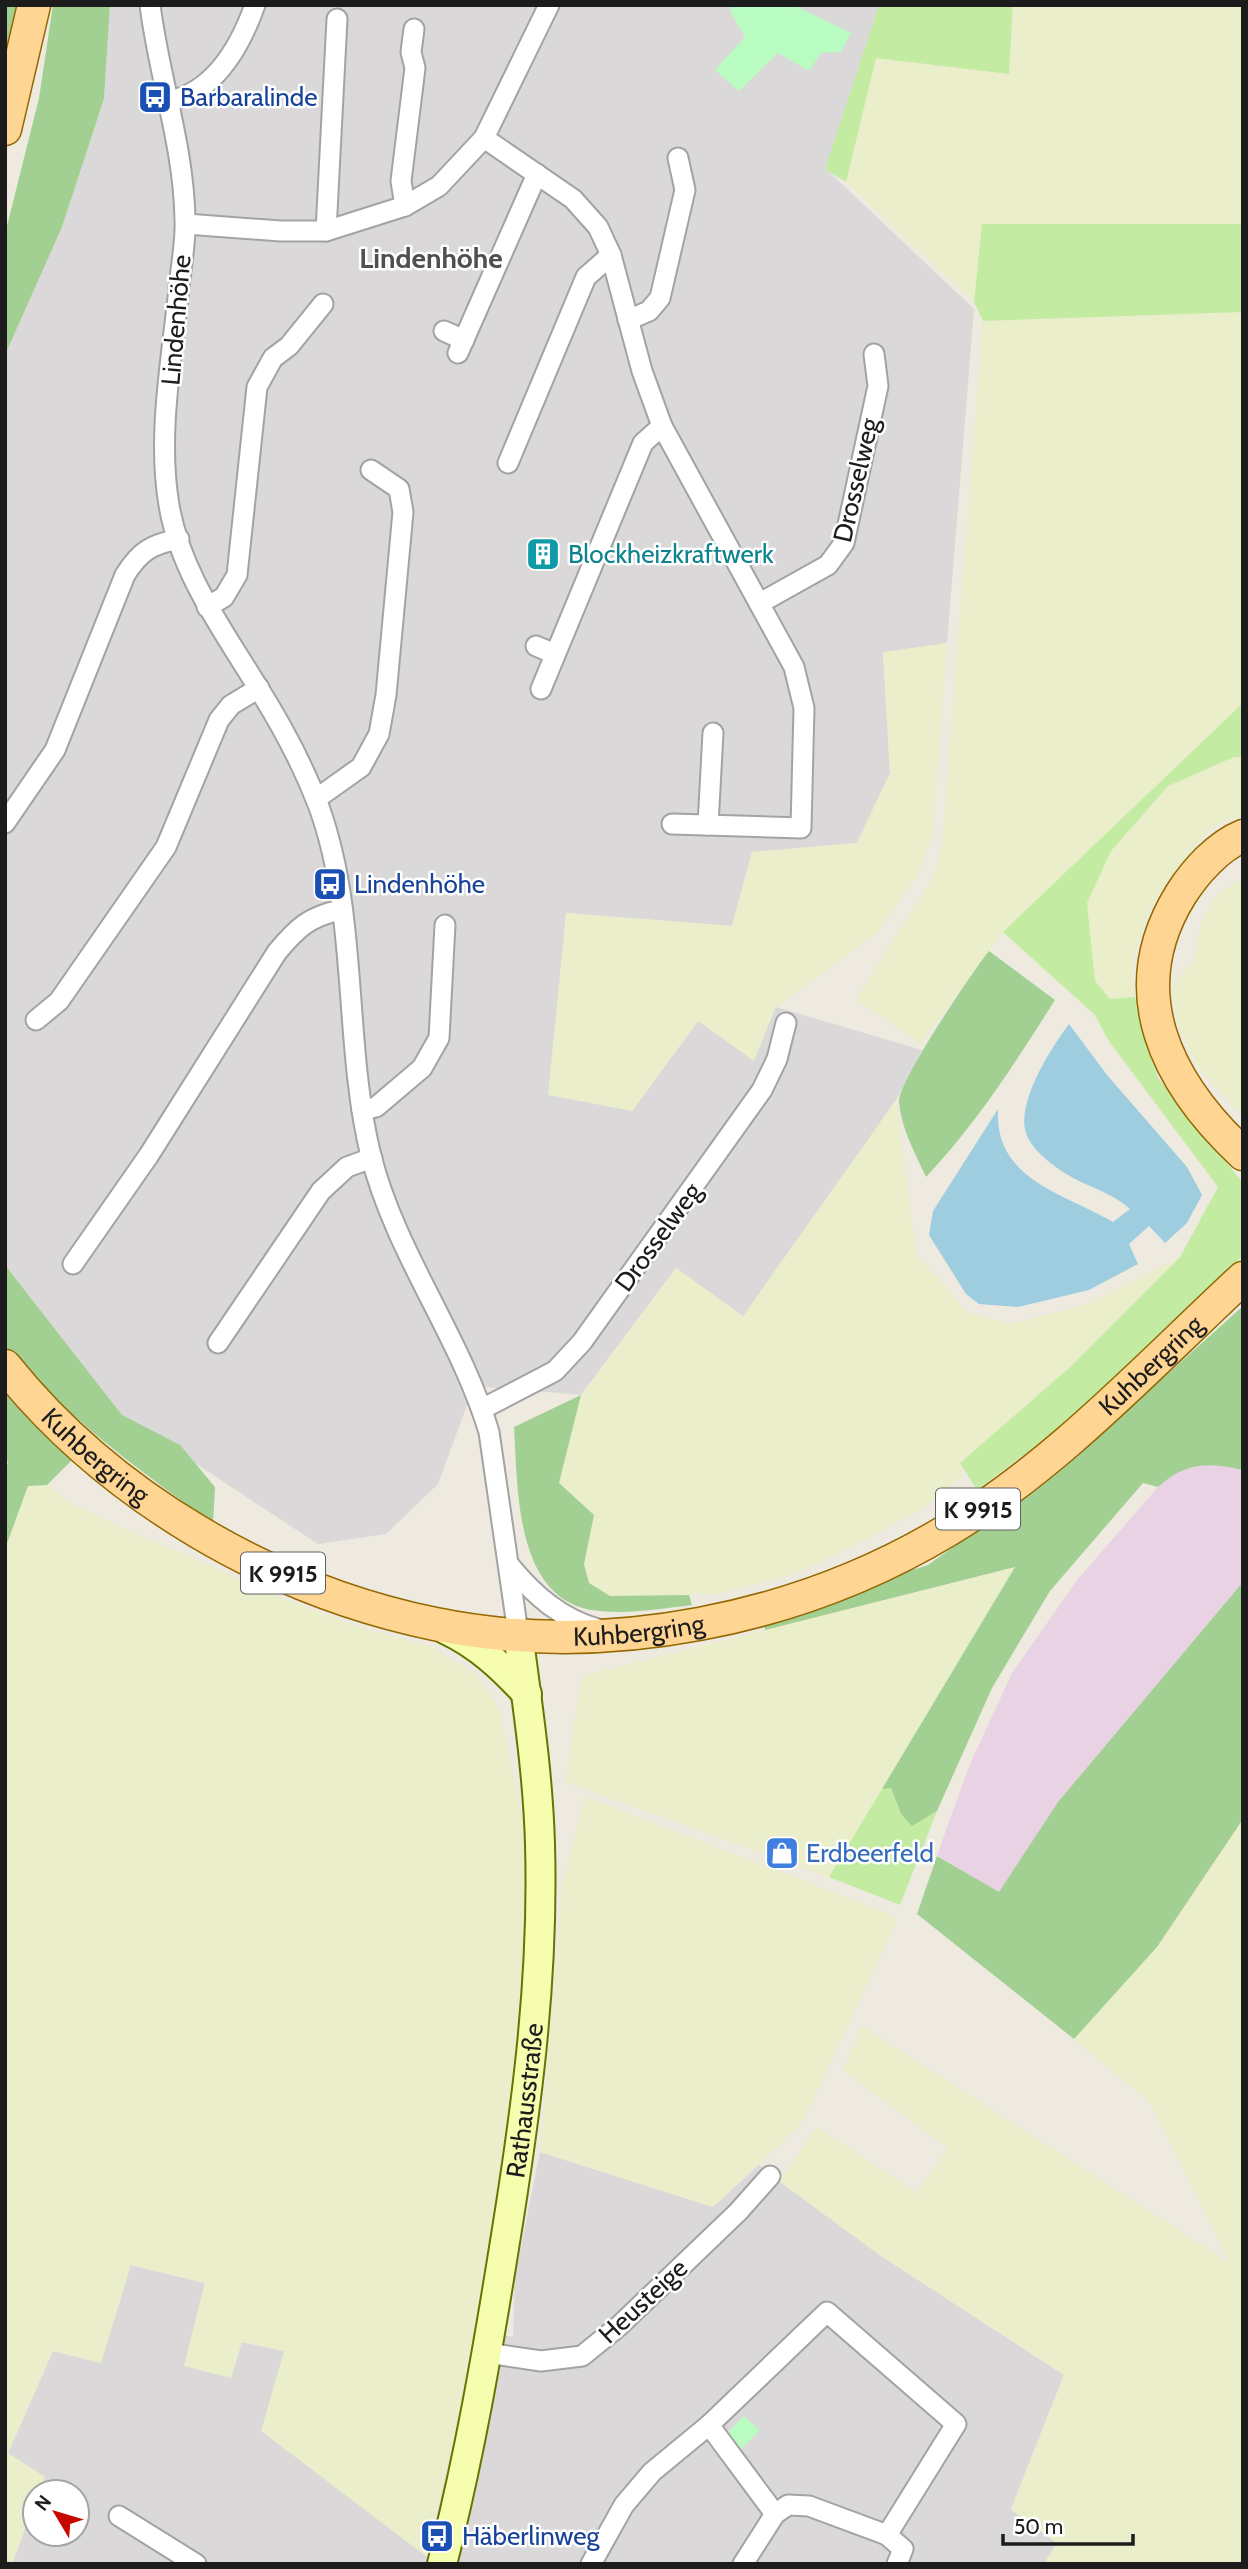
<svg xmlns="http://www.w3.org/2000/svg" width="1248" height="2569" viewBox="0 0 1248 2569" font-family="Cabin,sans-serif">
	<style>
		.residential { fill: #dad8d8 }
		.industrial { fill: #e8d2e3 }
		.farmland { fill: #eaeeca }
		.grass { fill: #c3eca2 }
		.forest { fill: #a2d092 }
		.park { fill: #b9fcc1 }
		.water { fill: #9dcddf }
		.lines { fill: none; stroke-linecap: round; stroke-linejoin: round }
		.street-casing { stroke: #a3a3a3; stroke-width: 23 }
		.secondary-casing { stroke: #647500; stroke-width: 32 }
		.primary-casing { stroke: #936800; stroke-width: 35 }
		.street { stroke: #fff; stroke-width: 19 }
		.secondary { stroke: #f6fdaf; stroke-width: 28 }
		.primary { stroke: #ffd594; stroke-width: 32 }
		.labels { text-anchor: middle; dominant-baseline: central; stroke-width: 5; stroke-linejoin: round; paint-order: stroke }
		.shield { fill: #fff; stroke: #606060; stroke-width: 2 }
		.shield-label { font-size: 24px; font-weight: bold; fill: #1c1c1c }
		.transit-label { font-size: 26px; fill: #164399; stroke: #fff; text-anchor: start }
		.street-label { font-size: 26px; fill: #1c1c1c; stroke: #fff }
		.culture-label { font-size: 26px; fill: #0d838f; stroke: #fff; text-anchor: start }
		.shop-label { font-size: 26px; fill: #366cbe; stroke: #fff; text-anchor: start }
		.neighbourhood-label { font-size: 28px; font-weight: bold; fill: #4f4f4f; stroke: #fff }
	</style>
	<rect width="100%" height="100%" fill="#eeeae0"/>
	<g class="residential">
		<polygon points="110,5 879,5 826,169 974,309 947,643 883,653 890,773 857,843 752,852 732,926 566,913 632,1111 698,1021 776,1007 922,1050 896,1100 743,1317 676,1268 581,1395 474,1386 438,1484 386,1534 318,1544 122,1415 5,1265 5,355 62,227 104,100"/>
		<polygon points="540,2152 713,2207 759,2165 878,2254 1064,2375 1011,2509 1057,2543 1044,2564 12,2564 35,2502 35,2534 77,2534 77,2492 39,2492 44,2477 8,2453 53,2351 101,2363 130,2265 205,2283 184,2366 241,2342 284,2351 427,2556 479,2332 513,2337 515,2277"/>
	</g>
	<polygon class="industrial" points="1215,1463 1243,1470 1243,1582 1058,1802 999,1893 937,1855 970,1764 1012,1673 1078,1579 1158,1487 1177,1470"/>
	<g class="farmland">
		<polygon points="1015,5 1243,5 1243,224 982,224 974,302 846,182 876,58 1009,74"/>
		<polygon points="1243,312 1243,703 1003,932 920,1044 856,999 934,876 942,845 983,321"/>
		<polygon points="947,643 933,833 918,874 877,933 776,1007 754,1061 698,1021 632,1111 548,1095 566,913 732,926 752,852 857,843 890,773 883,652"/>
		<polygon points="1234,757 1243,757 1243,815 1212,827 1177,869 1149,911 1133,960 1135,997 1110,999 1095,981 1087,903 1111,851 1168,786"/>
		<polygon points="1243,877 1243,1116 1198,1067 1178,1027 1172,990 1195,957 1201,923 1218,894"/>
		<polygon points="896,1100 916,1253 967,1312 1010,1324 1087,1304 1180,1257 1068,1369 960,1463 963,1475 921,1510 804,1571 718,1594 610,1596 589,1583 584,1564 594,1515 559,1483 581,1395 676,1268 743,1316"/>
		<polygon points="28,1485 47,1485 75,1505 123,1528 292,1602 361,1628 429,1646 475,1674 499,1708 527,1843 527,1948 520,2072 479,2332 427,2557 261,2431 284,2351 242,2342 231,2378 184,2366 205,2283 131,2265 101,2363 53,2351 8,2453 45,2477 39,2492 35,2492 35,2502 12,2564 5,2564 5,1549"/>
		<polygon points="1015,1567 829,1877 565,1782 582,1676"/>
		<polygon points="585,1797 880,1910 897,1920 808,2111 797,2128 713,2207 540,2152 562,1885"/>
		<polygon points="1243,1819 1243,2564 1044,2564 1057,2543 1011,2509 1064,2375 878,2254 780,2182 817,2127 917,2193 948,2148 843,2070 862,2026 1230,2263 1149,2101 1074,2039 1157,1947"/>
	</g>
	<g class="grass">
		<polygon points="879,5 1013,5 1009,74 876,58 846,182 825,169"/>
		<polygon points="982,224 1243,224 1243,312 983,321 974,302"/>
		<polygon points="1243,703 1243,757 1234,757 1168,786 1111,851 1087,903 1095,981 1110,999 1135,997 1158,1078 1243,1183 1243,1256 1096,1400 977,1490 960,1463 1068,1369 1180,1257 1218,1187 1108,1040 1095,1015 1003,932"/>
		<polygon points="891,1788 901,1814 912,1825 937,1811 900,1905 829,1877 882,1789"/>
	</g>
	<g class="forest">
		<polygon points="5,5 22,5 5,82"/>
		<polygon points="53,5 110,5 104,99 62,227 5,355 5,234 39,98"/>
		<path d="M 989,951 L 1055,1000 C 1015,1063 977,1123 926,1177 C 915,1153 901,1128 899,1102 C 897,1083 973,971 989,951 Z"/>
		<path d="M 5,1265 L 122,1415 L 180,1445 L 215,1487 L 213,1523 C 138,1470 65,1416 5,1346 Z"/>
		<path d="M 1243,1306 L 1243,1470 C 1207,1462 1186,1462 1158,1487 L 1143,1483 L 1050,1591 L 992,1688 L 937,1811 L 912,1826 L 901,1814 L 891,1788 L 882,1789 L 1015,1567 L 765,1630 L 763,1619 L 928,1565 L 1061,1470 Z"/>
		<polygon points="5,1387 73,1459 47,1485 28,1486 5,1549 5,1471 8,1462 5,1459"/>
		<path d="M 581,1395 L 559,1483 L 594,1515 L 584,1564 L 589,1583 L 610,1596 L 689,1595 L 692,1605 C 659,1609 624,1615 591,1610 C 514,1596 518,1486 514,1427 Z"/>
		<polygon points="1243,1582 1243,1819 1157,1947 1074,2039 917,1914 937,1856 999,1892 1058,1802"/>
	</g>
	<g class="park">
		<polygon points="732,5 793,5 851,33 841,52 821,53 809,71 778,53 739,91 715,70 745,37 730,11"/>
		<polygon points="744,2416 760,2430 741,2449 725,2435"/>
	</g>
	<path class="water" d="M 1069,1024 L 1107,1075 L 1187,1167 L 1202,1195 L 1187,1223 L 1165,1243 L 1149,1226 L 1129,1244 L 1138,1264 L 1089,1290 L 1018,1307 L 979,1304 L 966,1294 L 929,1235 L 933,1211 L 998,1109 C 994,1180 1064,1193 1113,1222 L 1130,1209 C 1110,1191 1084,1186 1063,1172 C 1050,1163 1031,1149 1026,1133 C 1016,1103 1051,1048 1069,1024 Z"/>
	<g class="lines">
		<g class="street-casing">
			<g id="street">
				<path d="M 150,5 C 159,77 184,147 185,220 C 186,242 181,265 179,288 C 172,358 157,435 169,505 C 180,572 223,630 257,686 C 281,724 303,765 319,807 C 359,918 343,1042 371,1156 C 396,1254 460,1336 489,1432 L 518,1633"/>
				<path d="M 170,101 C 215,91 240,47 255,5"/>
				<polyline points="484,138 573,199 598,227 611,255 642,371 662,426 794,667 804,708 801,828 672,824"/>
				<polyline points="405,206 401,181 415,68 411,52 414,29"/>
				<polyline points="186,224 281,231 326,231 405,206 439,186 484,138 549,5"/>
				<polyline points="326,231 337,19"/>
				<polyline points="628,320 649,311 660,298 685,190 678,158"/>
				<polyline points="444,331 464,340"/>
				<polyline points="458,353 537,174"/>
				<polyline points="508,463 586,277 611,255"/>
				<polyline points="760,603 828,565 844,543 878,386 874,354"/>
				<polyline points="207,607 224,597 237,575 257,387 273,358 289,346 323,304"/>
				<polyline points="536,646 555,654"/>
				<polyline points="541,689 643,443 662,426"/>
				<polyline points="316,799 361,767 379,734 386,695 403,512 399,489 371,470"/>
				<path d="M 5,823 L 55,750 L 125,575 C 140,551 152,544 179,539"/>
				<polyline points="708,825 713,733"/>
				<polyline points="36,1020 59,1001 166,847 219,720 231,705 259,688"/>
				<polyline points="362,1110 376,1107 422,1068 439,1038 445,925"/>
				<path d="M 73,1264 L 149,1155 L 277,952 C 298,927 309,917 340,910"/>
				<polyline points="218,1343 321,1191 347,1167 372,1158"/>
				<polyline points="482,1409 555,1371 582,1342 762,1090 777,1059 786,1023"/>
				<path d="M 510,1566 C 534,1595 561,1619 598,1629"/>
				<polyline points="487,2353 541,2361 582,2356 619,2326 738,2212 770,2176"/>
				<polyline points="709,2425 775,2514 788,2505 809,2506 887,2535"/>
				<polyline points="119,2516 196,2564"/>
				<polyline points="591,2564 624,2505 652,2472 709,2425 827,2312 956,2424 887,2535 903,2549 897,2564"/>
				<polyline points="743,2564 775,2514"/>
			</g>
		</g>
		<g class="secondary-casing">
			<g id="secondary">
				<path d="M 445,1629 C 479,1645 502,1667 527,1694"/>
				<path id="s1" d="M 442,2564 C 469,2459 487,2354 504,2248 C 526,2113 544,1981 540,1844 C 538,1773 527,1703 518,1633"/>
			</g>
		</g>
		<g class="primary-casing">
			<g id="primary">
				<polyline points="5,129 34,5"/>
				<path d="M 1243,836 C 1218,846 1195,872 1181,894 C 1120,992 1167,1083 1243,1154"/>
				<path id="s2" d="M 5,1366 C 110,1497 270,1590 435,1624 C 606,1659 799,1620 948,1530 C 1058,1464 1149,1365 1243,1278"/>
			</g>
		</g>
		<use href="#street" class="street"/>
		<use href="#secondary" class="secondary"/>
		<use href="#primary" class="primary"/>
	</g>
	<defs>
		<g id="bus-square" transform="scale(1.75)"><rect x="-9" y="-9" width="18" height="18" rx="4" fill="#1a4fb4" stroke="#fff"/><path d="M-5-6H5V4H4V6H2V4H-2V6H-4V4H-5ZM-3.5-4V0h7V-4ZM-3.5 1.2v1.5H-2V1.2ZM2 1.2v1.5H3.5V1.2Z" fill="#fff"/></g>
		<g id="building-square" transform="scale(1.75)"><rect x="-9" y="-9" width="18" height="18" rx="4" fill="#0f9aa8" stroke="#fff"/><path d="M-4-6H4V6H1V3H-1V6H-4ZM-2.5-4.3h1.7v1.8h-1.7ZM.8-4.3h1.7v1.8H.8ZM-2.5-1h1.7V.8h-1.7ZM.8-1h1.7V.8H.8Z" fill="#fff"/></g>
		<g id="shop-square" transform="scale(1.75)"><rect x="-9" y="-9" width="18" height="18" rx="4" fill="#3f7fe0" stroke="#fff"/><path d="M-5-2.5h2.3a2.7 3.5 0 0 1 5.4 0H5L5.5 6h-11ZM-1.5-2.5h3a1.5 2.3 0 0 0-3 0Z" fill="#fff"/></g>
	</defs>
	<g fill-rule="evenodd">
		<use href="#bus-square" x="155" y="97"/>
		<use href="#building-square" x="543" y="554"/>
		<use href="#bus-square" x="330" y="884"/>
		<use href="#shop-square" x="782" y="1853"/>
		<use href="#bus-square" x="437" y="2536"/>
	</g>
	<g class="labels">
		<g class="shield">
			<rect x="936" y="1488.5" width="84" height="41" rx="5"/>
			<rect x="241" y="1552.5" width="84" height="41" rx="5"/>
		</g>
		<g class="shield-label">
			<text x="978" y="1509">K 9915</text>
			<text x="283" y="1573">K 9915</text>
		</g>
		<g class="transit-label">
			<text x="180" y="97">Barbaralinde</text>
			<text x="354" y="884">Lindenhöhe</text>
			<text x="462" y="2536">Häberlinweg</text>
		</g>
		<g class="street-label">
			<text transform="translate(176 320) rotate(-85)">Lindenhöhe</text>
			<text transform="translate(856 480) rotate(-77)">Drosselweg</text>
			<text transform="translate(658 1237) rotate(-54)">Drosselweg</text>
			<text stroke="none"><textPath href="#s2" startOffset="1306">Kuhbergring</textPath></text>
			<text stroke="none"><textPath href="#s2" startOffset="128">Kuhbergring</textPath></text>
			<text stroke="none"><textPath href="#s2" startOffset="716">Kuhbergring</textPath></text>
			<text stroke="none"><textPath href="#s1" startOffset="471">Rathausstraße</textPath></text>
			<text transform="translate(643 2301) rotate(-43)">Heusteige</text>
		</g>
		<g class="culture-label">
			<text x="568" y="554">Blockheizkraftwerk</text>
		</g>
		<g class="shop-label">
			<text x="806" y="1853">Erdbeerfeld</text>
		</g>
		<g class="neighbourhood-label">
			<text x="431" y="258">Lindenhöhe</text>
		</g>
	</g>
	<rect width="1248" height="2569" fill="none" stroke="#1c1c1c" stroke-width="14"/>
	<g transform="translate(56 2513) rotate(308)"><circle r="33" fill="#ffffff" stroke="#a4a4a4" stroke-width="2"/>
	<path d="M0-5L12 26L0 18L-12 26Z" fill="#c70800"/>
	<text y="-10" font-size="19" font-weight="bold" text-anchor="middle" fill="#1c1c1c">N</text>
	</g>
	<path d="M1003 2534v10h130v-10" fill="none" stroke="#1c1c1c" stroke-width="3.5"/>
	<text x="1014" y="2534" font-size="21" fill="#1c1c1c" stroke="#ffffff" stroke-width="5" paint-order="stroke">50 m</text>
</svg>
